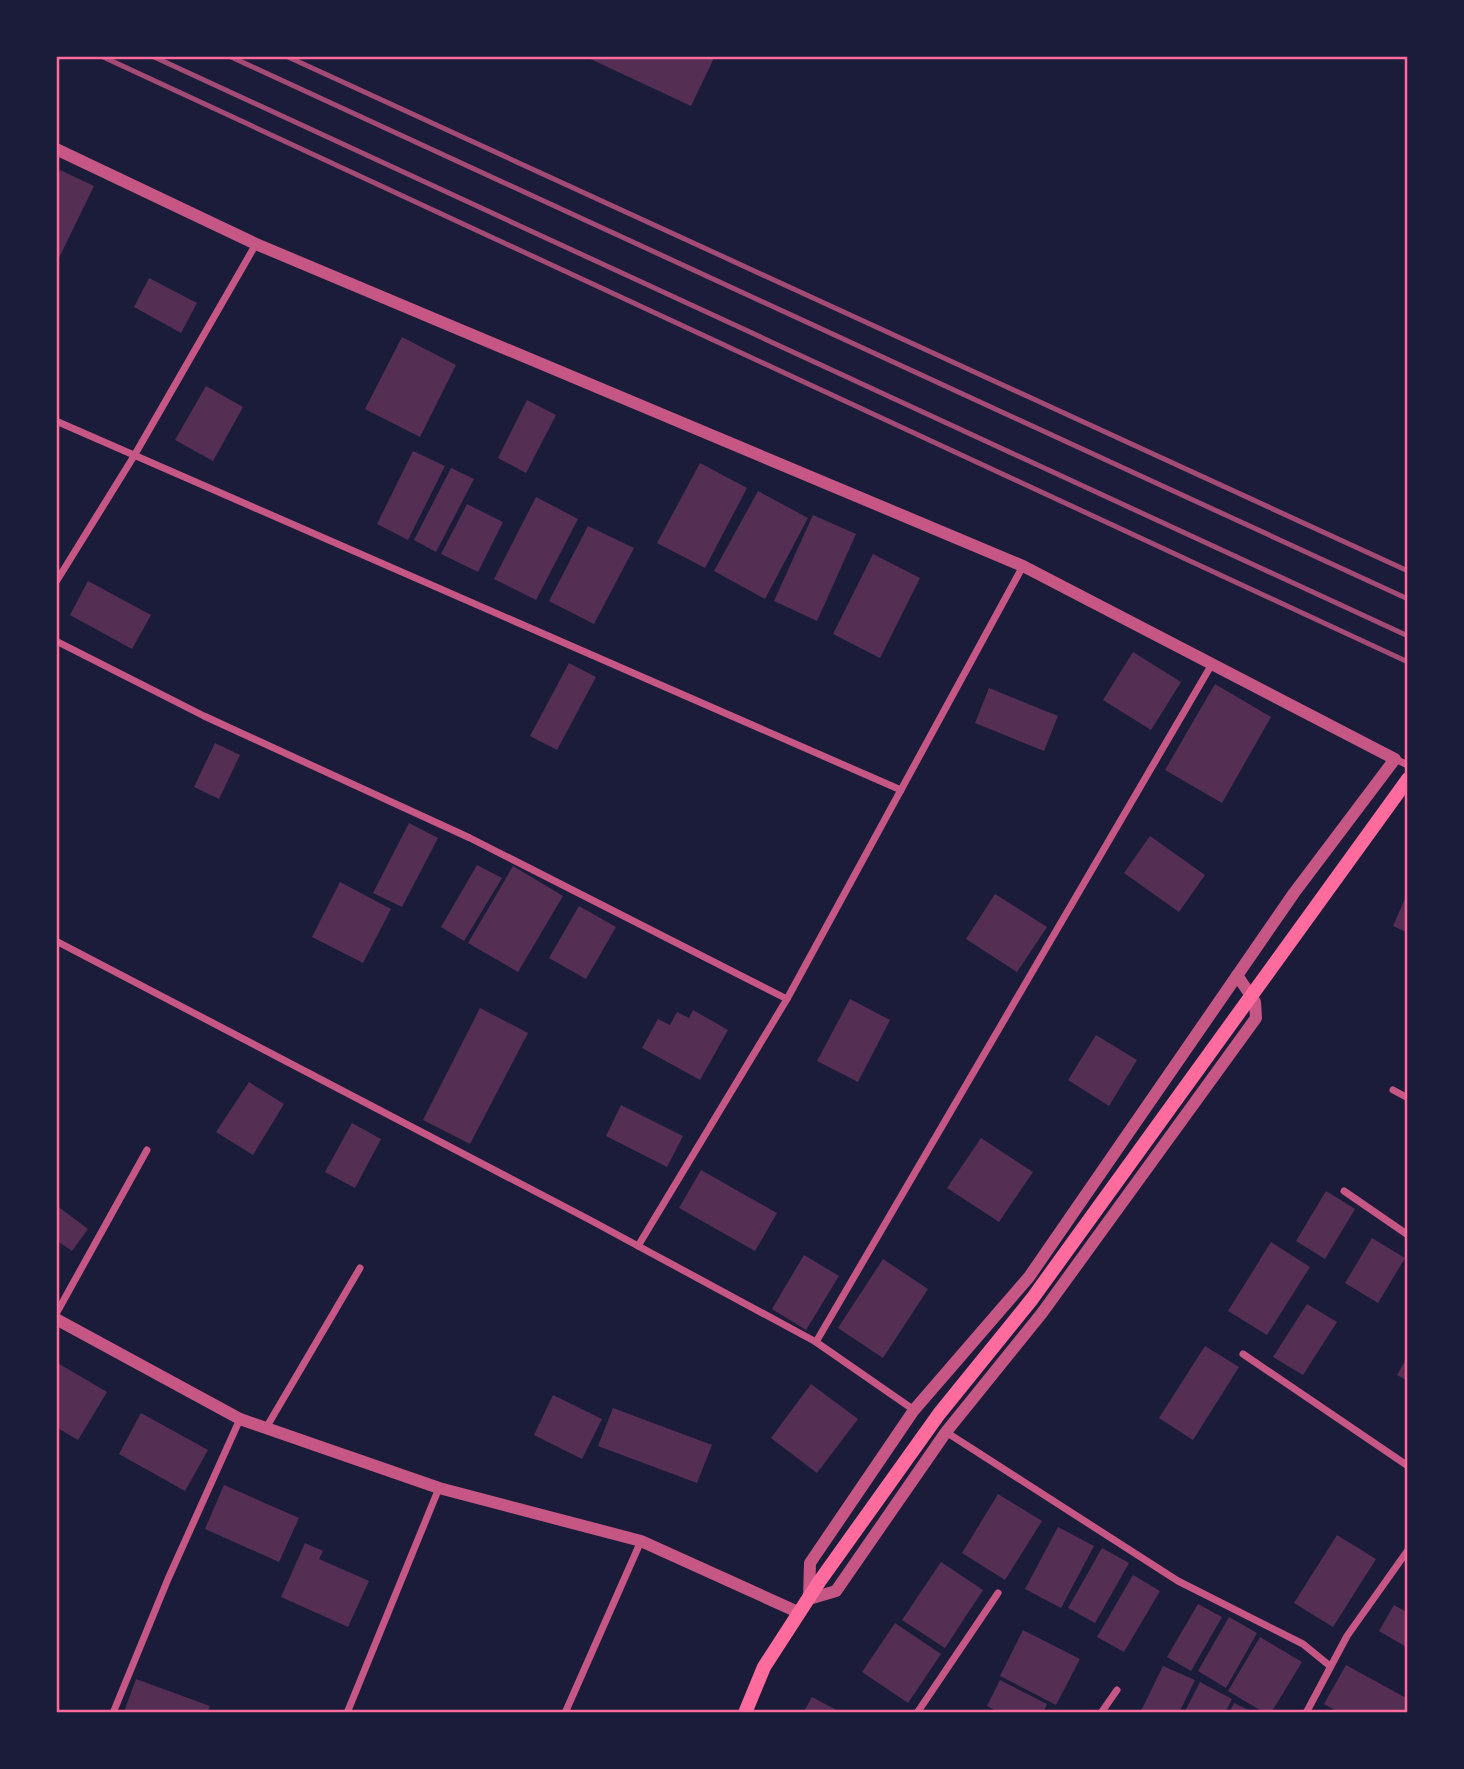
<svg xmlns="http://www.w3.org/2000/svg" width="1464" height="1769" viewBox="0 0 1464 1769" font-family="Cabin,sans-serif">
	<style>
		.building { fill: #542f53 }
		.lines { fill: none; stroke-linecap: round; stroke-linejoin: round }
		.minor { stroke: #c65784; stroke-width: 7 }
		.tertiary { stroke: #c65784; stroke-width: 12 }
		.secondary { stroke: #ff6b9d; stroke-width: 14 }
		.rail { stroke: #a44b75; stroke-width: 5 }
		.neatline { fill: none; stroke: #ff6b9d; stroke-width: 2.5 }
	</style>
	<rect width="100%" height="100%" fill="#1b1b3a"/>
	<g class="building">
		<polygon points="584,56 715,56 691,106"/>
		<polygon points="60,170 94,186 56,264 56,178"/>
		<polygon points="149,278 197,303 181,333 134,307"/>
		<polygon points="402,337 456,365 420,437 365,409"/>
		<polygon points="206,386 243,407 213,461 175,440"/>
		<polygon points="527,400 556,415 526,473 498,458"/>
		<polygon points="413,451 445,466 408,540 377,524"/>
		<polygon points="700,463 747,488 705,568 657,543"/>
		<polygon points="451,468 474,479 436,552 414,540"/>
		<polygon points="758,491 808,518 765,599 714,571"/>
		<polygon points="536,497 578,519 536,600 494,579"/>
		<polygon points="467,504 503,522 478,572 441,554"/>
		<polygon points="813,515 856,534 817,621 774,601"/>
		<polygon points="588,526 634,548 594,624 549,601"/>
		<polygon points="873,554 920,578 880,658 833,634"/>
		<polygon points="88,581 151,615 132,649 70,615"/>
		<polygon points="1133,652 1181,682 1151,730 1103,700"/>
		<polygon points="569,663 596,677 557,750 530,736"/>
		<polygon points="1215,684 1271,717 1222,803 1165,770"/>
		<polygon points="989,688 1058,716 1044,751 975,723"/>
		<polygon points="215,743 240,755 219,799 194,787"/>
		<polygon points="409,823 438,838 402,907 373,893"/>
		<polygon points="1150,836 1205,875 1179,912 1124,873"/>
		<polygon points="477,865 502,878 464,941 441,927"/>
		<polygon points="513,866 563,896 518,972 468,943"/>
		<polygon points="340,882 391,909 363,963 312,937"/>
		<polygon points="1408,892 1408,933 1393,926"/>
		<polygon points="995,894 1047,927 1017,972 966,939"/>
		<polygon points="579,906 616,927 586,979 549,958"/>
		<polygon points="850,999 890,1020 858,1082 817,1061"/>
		<polygon points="480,1008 528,1033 470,1144 423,1120"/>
		<polygon points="693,1010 728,1030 700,1080 642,1048 658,1019 670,1025 677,1012 689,1018"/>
		<polygon points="1096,1035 1137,1060 1109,1106 1068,1080"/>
		<polygon points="249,1082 284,1104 253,1155 216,1132"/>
		<polygon points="621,1105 683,1136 667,1167 606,1136"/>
		<polygon points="352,1123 381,1139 355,1188 325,1172"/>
		<polygon points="981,1138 1033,1172 999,1222 947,1188"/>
		<polygon points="701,1170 777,1213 755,1251 679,1208"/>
		<polygon points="1326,1191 1355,1209 1325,1259 1296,1241"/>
		<polygon points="56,1205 88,1229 72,1251 56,1240"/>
		<polygon points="1372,1238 1405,1258 1378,1303 1345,1283"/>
		<polygon points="1271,1242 1310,1267 1267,1335 1228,1311"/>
		<polygon points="804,1255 839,1276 806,1330 772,1309"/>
		<polygon points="883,1259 928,1289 883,1358 838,1328"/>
		<polygon points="1307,1304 1337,1322 1303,1375 1273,1357"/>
		<polygon points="1205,1346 1239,1367 1193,1440 1159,1418"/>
		<polygon points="1408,1356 1408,1381 1397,1375"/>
		<polygon points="56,1362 107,1392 78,1440 56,1427"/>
		<polygon points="811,1384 858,1419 817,1473 771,1438"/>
		<polygon points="553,1395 602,1419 582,1459 534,1435"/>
		<polygon points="613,1408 712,1445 697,1483 598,1446"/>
		<polygon points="141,1413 208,1450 185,1491 119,1454"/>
		<polygon points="224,1485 299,1518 279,1562 205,1529"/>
		<polygon points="998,1494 1042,1521 1005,1580 962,1553"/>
		<polygon points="1058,1527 1094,1546 1061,1608 1025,1589"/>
		<polygon points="1337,1535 1376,1559 1333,1627 1294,1603"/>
		<polygon points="305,1543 323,1551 319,1559 369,1581 348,1627 281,1597"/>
		<polygon points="1102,1548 1129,1563 1095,1623 1068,1608"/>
		<polygon points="941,1562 983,1590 945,1648 902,1620"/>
		<polygon points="1133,1575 1160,1591 1124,1652 1097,1637"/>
		<polygon points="1198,1604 1222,1617 1191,1671 1167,1657"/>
		<polygon points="1394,1605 1408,1613 1408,1648 1379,1631"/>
		<polygon points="1229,1617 1257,1633 1226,1688 1198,1671"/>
		<polygon points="895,1623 941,1654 908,1703 862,1672"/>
		<polygon points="1023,1630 1080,1659 1056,1705 1000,1676"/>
		<polygon points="1260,1637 1302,1662 1271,1713 1265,1713 1228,1691"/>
		<polygon points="1346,1665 1408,1699 1408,1713 1340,1713 1324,1704"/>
		<polygon points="1163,1666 1195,1680 1179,1713 1140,1713"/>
		<polygon points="136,1679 210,1706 207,1713 124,1712"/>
		<polygon points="1000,1680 1047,1704 1043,1713 1000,1713 987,1706"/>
		<polygon points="1200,1682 1232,1699 1225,1713 1184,1713"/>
		<polygon points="812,1697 842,1713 803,1713"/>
		<polygon points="1234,1703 1255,1713 1229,1713"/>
	</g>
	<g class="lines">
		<g class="minor">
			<polyline points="56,421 901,790"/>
			<polyline points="56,582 134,456 256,244"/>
			<polyline points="56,641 204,716 470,838 787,999"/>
			<polyline points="1395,759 1408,765"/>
			<polyline points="56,941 590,1220 816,1342 914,1410"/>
			<polyline points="1393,1090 1408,1098"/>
			<polyline points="1344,1191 1408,1235"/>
			<polyline points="638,1246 787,999 1023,566"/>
			<polyline points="56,1314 147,1150"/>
			<polyline points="816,1342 1212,664"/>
			<polyline points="1243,1354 1408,1466"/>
			<polyline points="266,1428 360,1268"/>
			<polyline points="946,1432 1178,1581 1303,1644 1330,1666"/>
			<polyline points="113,1713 168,1579 240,1419"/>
			<polyline points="347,1713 439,1488"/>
			<polyline points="565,1713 641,1541"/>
			<polyline points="917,1713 998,1593"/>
			<polyline points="1101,1713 1117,1690"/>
			<polyline points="1306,1713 1347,1636 1408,1550"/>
		</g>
		<g class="tertiary">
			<polyline points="56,149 256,244 1023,566 1395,759 1294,893 1029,1277 914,1410 810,1563 809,1599 836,1591 946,1432 1042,1313 1256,1018 1255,1002 1237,975"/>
			<polyline points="56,1319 240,1419 439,1488 641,1541 800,1613"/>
		</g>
		<polyline class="secondary" points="745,1713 764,1667 819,1582 939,1414 1032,1299 1408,779"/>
		<g class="rail">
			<polyline points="101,56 1408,662"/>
			<polyline points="152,56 1408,636"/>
			<polyline points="229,56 1408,599"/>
			<polyline points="286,56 1408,571"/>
		</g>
	</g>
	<rect width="1464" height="1769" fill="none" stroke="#1b1b3a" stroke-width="116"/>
	<rect x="58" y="58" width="1348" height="1653" class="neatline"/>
</svg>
